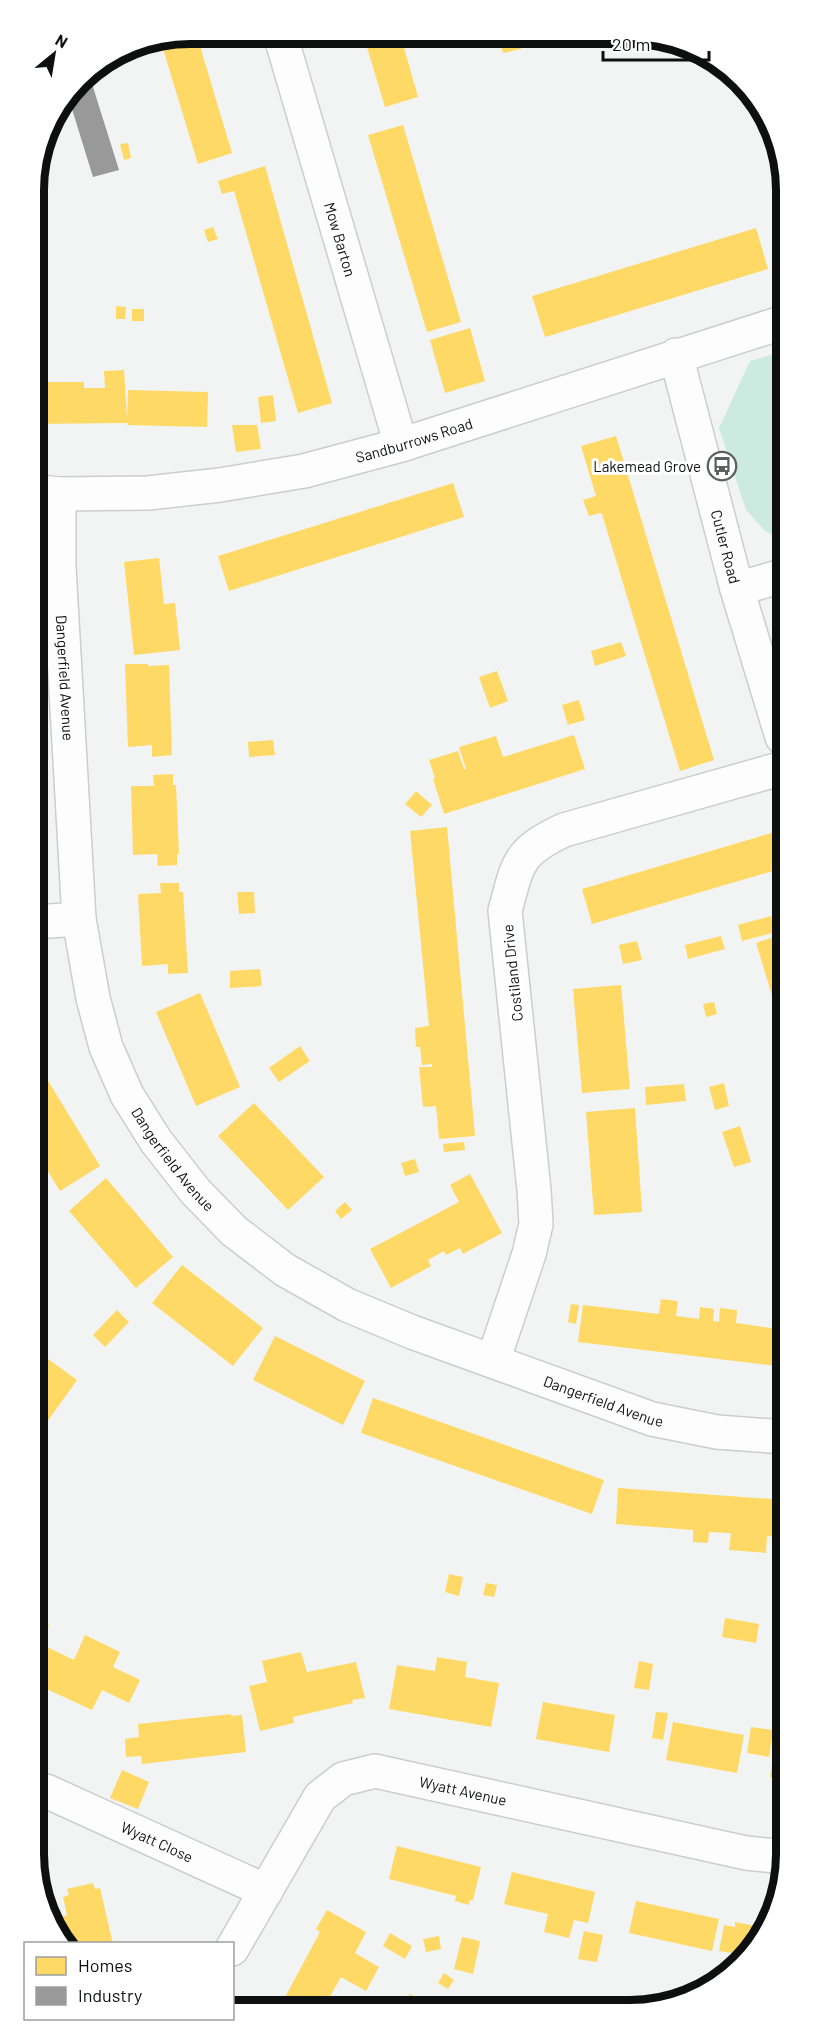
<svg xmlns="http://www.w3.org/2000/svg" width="819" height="2044" viewBox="0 0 819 2044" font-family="Barlow,sans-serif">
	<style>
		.green { fill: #cdeae0 }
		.homes { fill: #ffd966 }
		.industry { fill: #999 }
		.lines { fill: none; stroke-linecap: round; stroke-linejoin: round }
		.minor-casing { stroke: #cccece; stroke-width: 36 }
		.minor { stroke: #fdfdfd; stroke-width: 33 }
		.labels { text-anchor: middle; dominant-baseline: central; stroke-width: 6; stroke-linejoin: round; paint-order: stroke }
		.street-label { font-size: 15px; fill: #0e0f0f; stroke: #fff }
		.poi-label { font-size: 15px; fill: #0e0f0f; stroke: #fff; text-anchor: end }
		.rim { fill: none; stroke: #0e0f0f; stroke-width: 8 }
	</style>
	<rect width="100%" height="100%" fill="#f1f4f3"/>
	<polygon class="green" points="781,352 782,540 764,530 746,510 719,428 750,361"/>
	<g class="homes">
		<polygon points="190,33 196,33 232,153 198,164 160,39"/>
		<polygon points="363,34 400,34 418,97 385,107"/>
		<polygon points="506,35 518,35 521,49 503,53 499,37"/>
		<polygon points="403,125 461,322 427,332 368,135"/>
		<polygon points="128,143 131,158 124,160 120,144"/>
		<polygon points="265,166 332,403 298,413 234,191 222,194 218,181"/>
		<polygon points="213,227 218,239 208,242 204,230"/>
		<polygon points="756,228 768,269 545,337 532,296"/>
		<polygon points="116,306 126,307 125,319 116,319"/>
		<rect x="132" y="309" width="12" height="12"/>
		<polygon points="470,328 485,381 445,393 430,340"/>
		<polygon points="124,370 127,419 128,390 208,392 207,427 127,425 128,423 34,424 34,389 45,389 44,382 84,382 84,388 105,388 104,371"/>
		<polygon points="273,395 276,421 261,423 258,397"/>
		<polygon points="232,425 257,425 261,449 236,452"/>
		<polygon points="616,436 714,760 680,771 602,514 601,513 589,516 583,500 596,496 581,446"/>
		<polygon points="453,483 464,517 229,591 218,556"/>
		<polygon points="159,558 164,604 175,603 180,650 134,655 124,562"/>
		<polygon points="621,642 626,656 595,666 591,651"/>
		<polygon points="125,664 148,664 148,666 169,665 172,755 152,757 152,745 128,747"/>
		<polygon points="497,671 508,701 490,708 479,677"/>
		<polygon points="579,700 585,720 568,725 562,705"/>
		<polygon points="574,735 585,769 444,814 433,779 435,778 429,760 458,751 464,769 466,769 459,747 496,736 503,757"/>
		<polygon points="273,740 275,755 249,757 248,742"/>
		<polygon points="173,774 173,785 176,785 179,854 177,854 177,865 158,866 157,854 133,855 131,786 154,786 153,775"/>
		<polygon points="416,791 432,805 421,817 405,804"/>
		<polygon points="447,827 475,1136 439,1139 436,1106 423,1107 419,1067 432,1067 432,1064 422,1065 420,1047 416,1047 415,1028 429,1026 410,831"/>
		<polygon points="778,831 783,846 783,868 592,924 582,889"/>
		<polygon points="160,883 179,883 179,892 183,892 188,973 168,974 168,964 142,966 138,894 161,893"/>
		<polygon points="237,892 254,892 255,913 239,914"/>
		<polygon points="771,916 776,932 742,941 738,925"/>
		<polygon points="783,934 783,1031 756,943"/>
		<polygon points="721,936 725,949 688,959 685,945"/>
		<polygon points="637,941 642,960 623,964 619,945"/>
		<polygon points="260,969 262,986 230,988 230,971"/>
		<polygon points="621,985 630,1089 582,1093 573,989"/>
		<polygon points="200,993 240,1087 196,1106 156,1012"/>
		<polygon points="714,1002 717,1014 706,1017 703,1004"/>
		<polygon points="300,1046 310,1061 279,1082 269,1068"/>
		<polygon points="47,1079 100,1166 60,1191 36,1152 36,1086"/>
		<polygon points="724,1083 729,1106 715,1110 709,1087"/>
		<polygon points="684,1084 686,1101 646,1105 645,1087"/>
		<polygon points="254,1103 324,1177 288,1210 218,1136"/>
		<polygon points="635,1108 642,1212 594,1215 586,1112"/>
		<polygon points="740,1126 751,1162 734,1167 722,1132"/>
		<polygon points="464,1142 465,1150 444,1152 443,1144"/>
		<polygon points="415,1159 419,1172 405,1176 401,1163"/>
		<polygon points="470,1174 502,1233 463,1254 460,1248 446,1255 444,1251 428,1260 431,1266 391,1288 370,1249 459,1202 450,1185"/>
		<polygon points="106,1178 173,1257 136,1288 69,1211"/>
		<polygon points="345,1202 352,1210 341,1219 335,1211"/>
		<polygon points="36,1234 45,1239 36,1253"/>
		<polygon points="182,1265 263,1328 233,1366 152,1303"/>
		<polygon points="661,1299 678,1301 676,1316 699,1319 700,1307 714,1309 713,1321 719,1322 720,1308 737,1310 736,1323 784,1330 784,1367 578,1342 583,1305 659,1314"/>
		<polygon points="571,1304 579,1305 576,1324 568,1322"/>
		<polygon points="117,1310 129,1322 105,1347 93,1335"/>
		<polygon points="275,1336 365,1381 343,1425 253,1380"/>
		<polygon points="37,1351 77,1380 42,1429 37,1426"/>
		<polygon points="373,1398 604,1480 592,1514 361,1433"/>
		<polygon points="618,1488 785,1500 785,1537 767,1536 766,1553 729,1550 731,1533 729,1533 709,1532 708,1543 693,1542 693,1530 616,1524"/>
		<polygon points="449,1574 463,1577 459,1596 445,1592"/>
		<polygon points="486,1583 497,1585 494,1597 483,1595"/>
		<polygon points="725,1618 759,1624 756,1643 722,1637"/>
		<polygon points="37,1620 49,1625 41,1644 74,1660 85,1635 120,1652 113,1667 140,1680 129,1703 102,1690 92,1710 38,1685"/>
		<polygon points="301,1652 307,1672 356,1662 365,1698 352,1700 353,1703 293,1717 294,1723 260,1731 249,1686 267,1682 262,1661"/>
		<polygon points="437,1657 467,1662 465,1677 499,1683 491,1727 389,1709 397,1665 435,1671"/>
		<polygon points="639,1661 653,1664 649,1690 634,1688"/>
		<polygon points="543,1702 615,1715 609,1752 536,1739"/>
		<polygon points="656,1712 668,1713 663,1740 652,1738"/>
		<polygon points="231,1714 231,1716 242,1715 246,1752 142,1764 141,1756 126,1757 125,1739 139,1737 138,1724"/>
		<polygon points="673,1722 744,1735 737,1773 666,1760"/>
		<polygon points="751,1727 773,1730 769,1757 747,1753"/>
		<polygon points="776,1739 785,1741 785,1780 770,1777"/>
		<polygon points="122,1770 149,1782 138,1809 110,1798"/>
		<polygon points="397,1846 481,1867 473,1900 470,1900 468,1905 455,1901 456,1896 389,1879"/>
		<polygon points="512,1872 595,1892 588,1923 574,1920 569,1938 544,1932 548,1914 504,1904"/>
		<polygon points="93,1883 95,1889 100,1888 113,1944 74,1944 72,1934 64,1936 53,1919 67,1915 63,1897 69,1895 67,1889"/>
		<polygon points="636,1901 719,1919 712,1951 629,1933"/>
		<polygon points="327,1910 366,1932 355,1953 379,1967 366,1991 341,1977 324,2007 289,2007 282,2003 320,1932 316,1929"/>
		<polygon points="735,1922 766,1928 746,1958 744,1958 745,1955 719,1951 724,1925 735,1927"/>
		<polygon points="584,1931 603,1935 597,1962 578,1959"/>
		<polygon points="390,1933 412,1946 405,1959 383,1946"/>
		<polygon points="439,1936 441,1949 426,1952 423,1939"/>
		<polygon points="462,1937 480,1941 473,1974 454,1969"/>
		<polygon points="444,1973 454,1980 448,1989 438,1983"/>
		<polygon points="410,1994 423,2002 421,2007 402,2007"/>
	</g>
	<polygon class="industry" points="88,71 119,170 93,177 68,96"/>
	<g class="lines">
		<g class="minor-casing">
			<g id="minor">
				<path id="s1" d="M 280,34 L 401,445"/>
				<path id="s2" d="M 676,355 L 737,589 L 782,737"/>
				<path id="s3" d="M 34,491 L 59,494 L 148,493 L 220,485 L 304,471 L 401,445 L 781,323"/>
				<path id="s4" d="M 59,494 L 59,567 L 79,919 L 93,998 L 106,1047 L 127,1095 L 156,1141 L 195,1191 L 234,1231 L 285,1270 L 347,1305 L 412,1332 L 652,1419 L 717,1432 L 784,1437"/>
				<polyline points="737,589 782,576"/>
				<polyline points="35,922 79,919"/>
				<path d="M 493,1361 L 529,1254 L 536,1224 L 534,1190 L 505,911 C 518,863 517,852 564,830 L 783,768"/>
				<path id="s5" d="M 46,1791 L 266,1891"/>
				<path id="s6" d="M 232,1949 L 320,1797 L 343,1779 L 375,1771 L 746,1853 L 786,1857"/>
			</g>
		</g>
		<use href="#minor" class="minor"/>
	</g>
	<defs>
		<g id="bus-ring" transform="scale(1.5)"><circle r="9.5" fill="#fff" stroke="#5d5f5f" stroke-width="1.5"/><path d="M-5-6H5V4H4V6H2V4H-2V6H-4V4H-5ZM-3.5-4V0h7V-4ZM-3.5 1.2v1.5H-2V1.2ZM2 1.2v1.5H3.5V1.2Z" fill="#5d5f5f"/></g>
	</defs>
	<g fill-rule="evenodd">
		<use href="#bus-ring" x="722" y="466"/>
	</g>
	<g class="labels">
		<g class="street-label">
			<text stroke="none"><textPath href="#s1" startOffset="214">Mow Barton</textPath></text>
			<text stroke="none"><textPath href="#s3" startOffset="386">Sandburrows Road</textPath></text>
			<text stroke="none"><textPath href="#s2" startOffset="198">Cutler Road</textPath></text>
			<text stroke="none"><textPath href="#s4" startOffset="184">Dangerfield Avenue</textPath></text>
			<text transform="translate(512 973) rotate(-96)">Costiland Drive</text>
			<text stroke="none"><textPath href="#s4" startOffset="688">Dangerfield Avenue</textPath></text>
			<text stroke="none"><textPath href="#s4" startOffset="1192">Dangerfield Avenue</textPath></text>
			<text stroke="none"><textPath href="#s6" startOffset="328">Wyatt Avenue</textPath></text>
			<text stroke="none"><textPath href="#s5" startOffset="122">Wyatt Close</textPath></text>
		</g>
		<g class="poi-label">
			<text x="701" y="466">Lakemead Grove</text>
		</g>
	</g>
	<path d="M0 0H819V2044H0ZM190 44H630A146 146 0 0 1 776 190V1854A146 146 0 0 1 630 2000H190A146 146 0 0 1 44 1854V190A146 146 0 0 1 190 44Z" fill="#fff" fill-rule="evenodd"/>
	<path class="rim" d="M190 44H630A146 146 0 0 1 776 190V1854A146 146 0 0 1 630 2000H190A146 146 0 0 1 44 1854V190A146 146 0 0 1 190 44Z"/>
	<rect x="24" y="1942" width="210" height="78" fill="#ffffff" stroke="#9f9f9f" stroke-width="1.5"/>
	<rect x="36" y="1957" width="30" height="18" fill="#ffd966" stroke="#9f9f9f" stroke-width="1.5"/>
	<text x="78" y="1972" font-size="18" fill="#0e0f0f">Homes</text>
	<rect x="36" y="1987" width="30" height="18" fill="#999999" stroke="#9f9f9f" stroke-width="1.5"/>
	<text x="78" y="2002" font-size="18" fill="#0e0f0f">Industry</text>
	<g transform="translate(54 54) rotate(30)" stroke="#ffffff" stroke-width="4.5" paint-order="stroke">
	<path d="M0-4.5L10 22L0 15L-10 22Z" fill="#0e0f0f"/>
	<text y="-9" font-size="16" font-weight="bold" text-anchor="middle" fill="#0e0f0f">N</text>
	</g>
	<path d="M603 51v9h106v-9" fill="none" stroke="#0e0f0f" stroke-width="3"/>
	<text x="612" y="51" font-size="18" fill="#0e0f0f" stroke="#ffffff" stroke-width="4.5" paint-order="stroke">20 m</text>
</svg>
